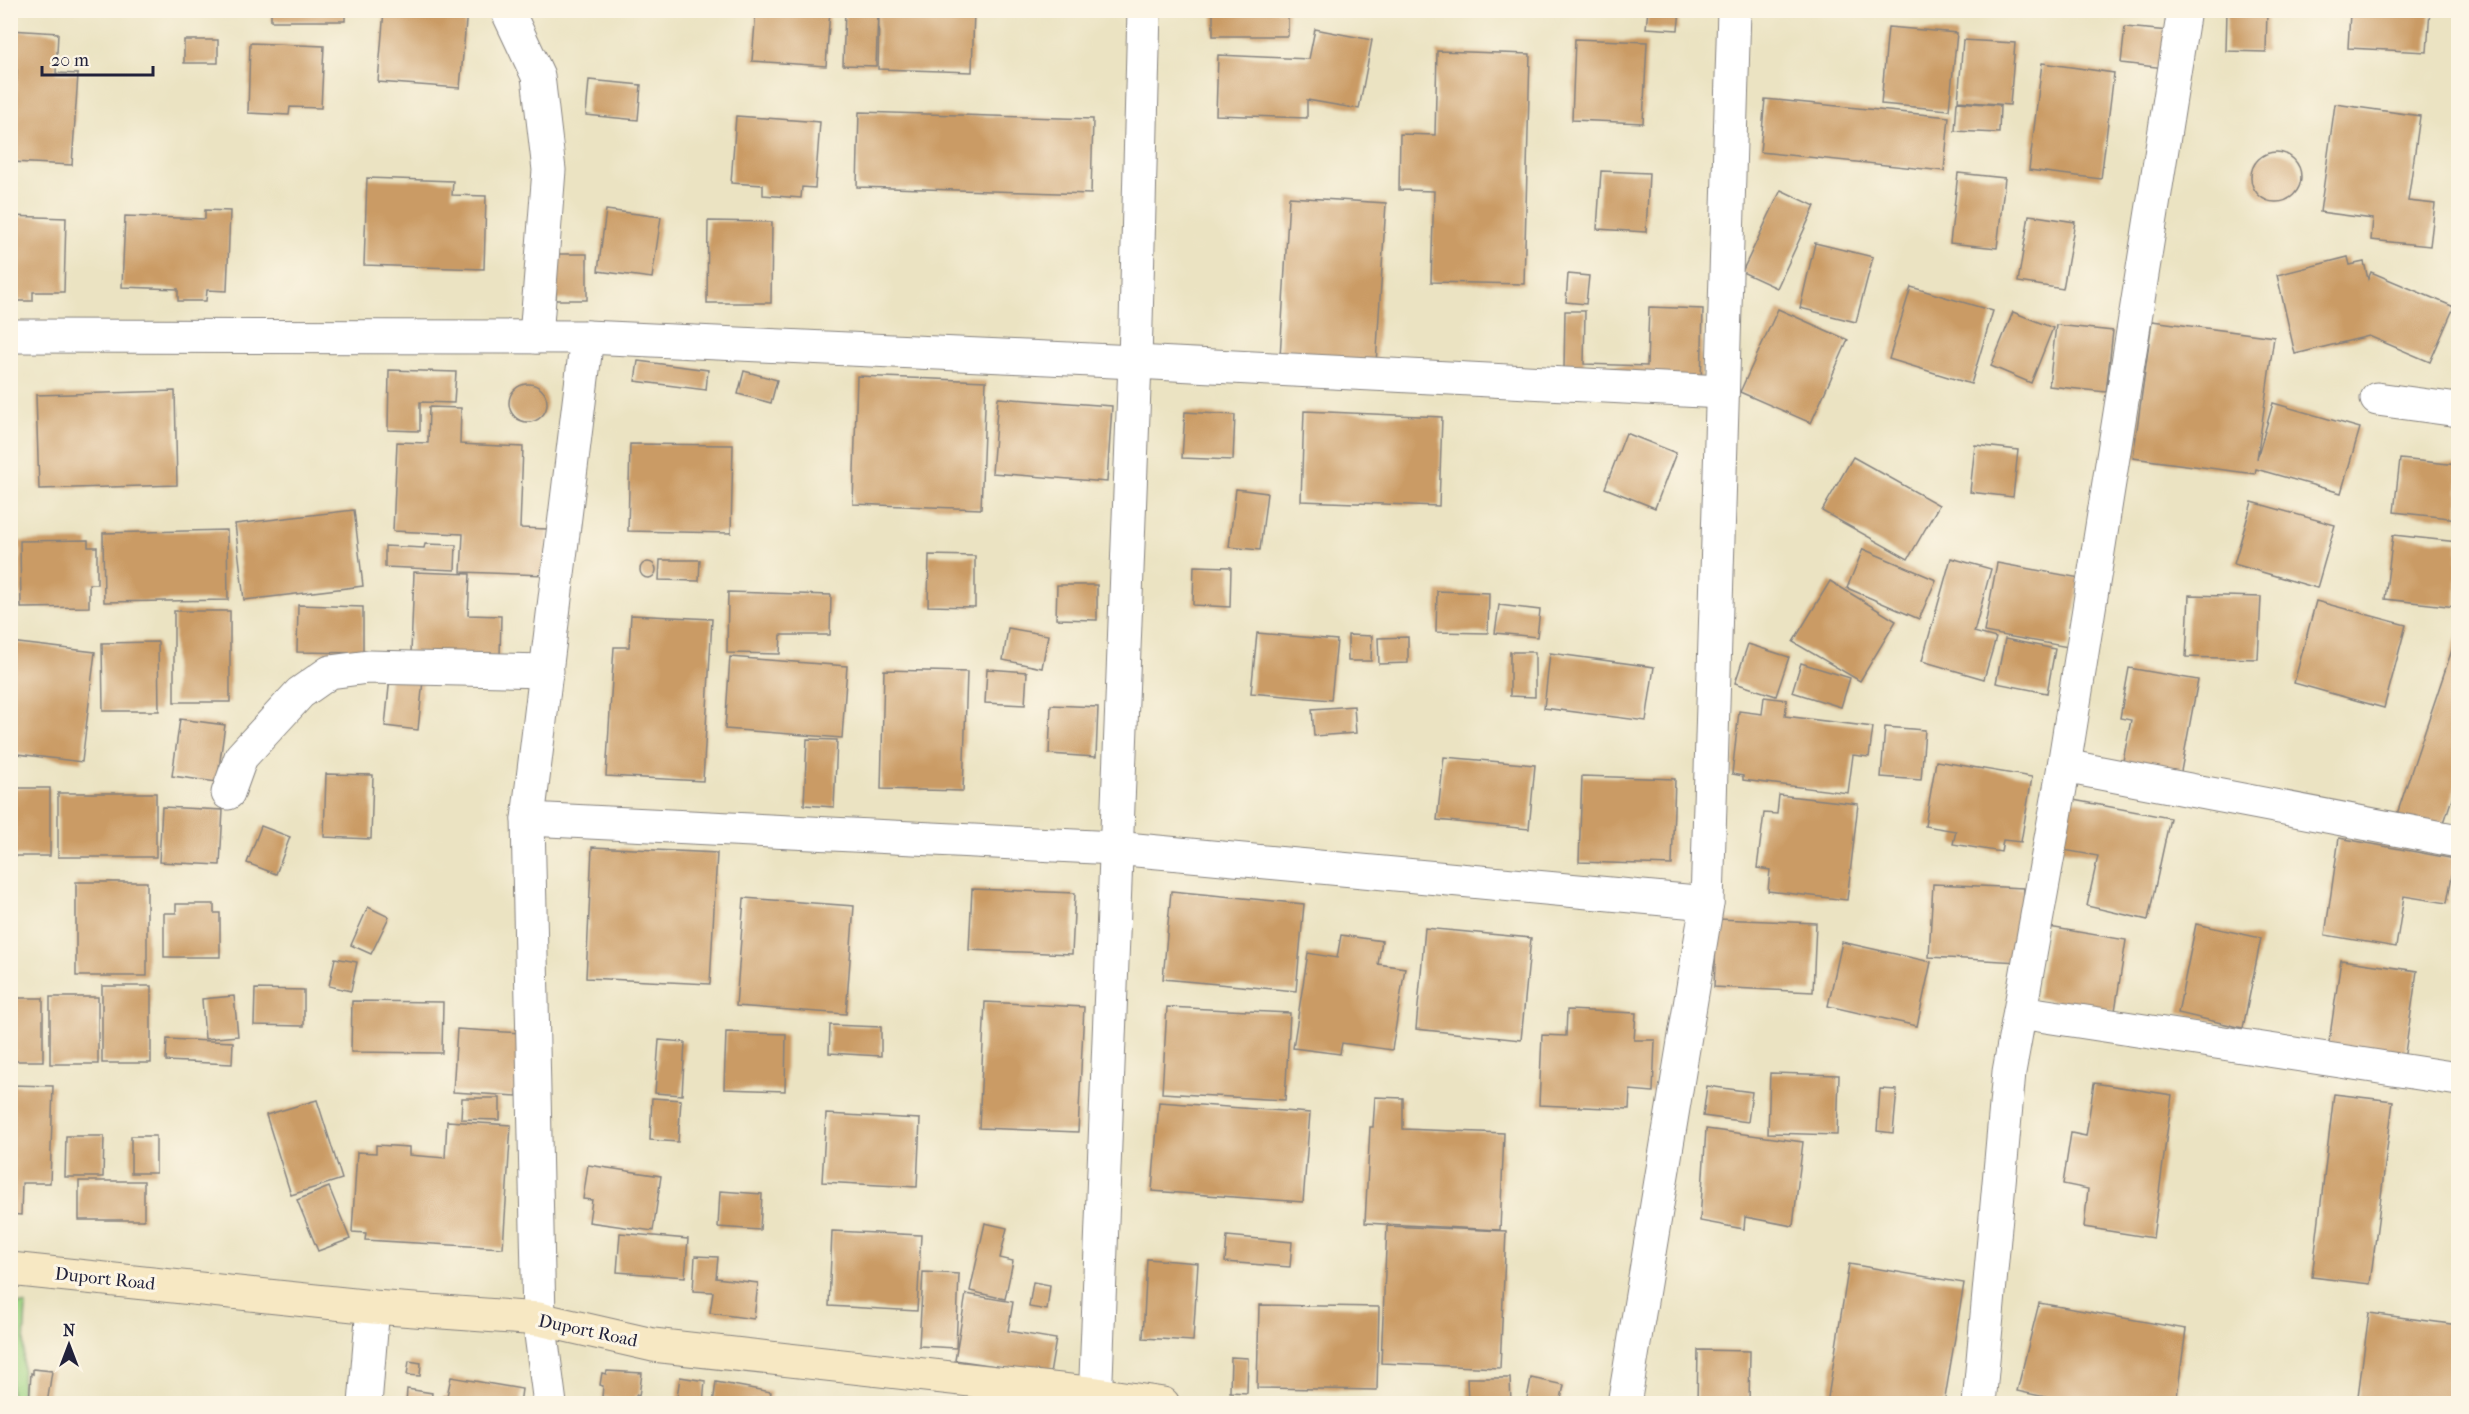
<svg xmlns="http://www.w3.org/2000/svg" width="2469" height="1414" viewBox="0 0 2469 1414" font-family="'IM FELL French Canon',serif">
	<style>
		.green { fill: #a1d686; stroke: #627c60; stroke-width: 1.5 }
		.building { fill: #ca9b65 }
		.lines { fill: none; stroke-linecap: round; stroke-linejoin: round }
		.street-casing { stroke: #86827e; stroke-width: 35 }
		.secondary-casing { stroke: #86827e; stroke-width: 35 }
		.street { stroke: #fff; stroke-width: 33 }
		.secondary { stroke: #f7e8c3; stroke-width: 33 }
		.labels { text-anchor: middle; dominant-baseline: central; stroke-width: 6; stroke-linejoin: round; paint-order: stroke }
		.street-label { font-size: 18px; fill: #22223b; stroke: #fcf5e5 }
	</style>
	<rect width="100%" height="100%" fill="#fcf5e5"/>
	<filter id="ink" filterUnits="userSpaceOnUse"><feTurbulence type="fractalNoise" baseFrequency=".0167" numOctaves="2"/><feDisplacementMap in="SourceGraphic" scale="12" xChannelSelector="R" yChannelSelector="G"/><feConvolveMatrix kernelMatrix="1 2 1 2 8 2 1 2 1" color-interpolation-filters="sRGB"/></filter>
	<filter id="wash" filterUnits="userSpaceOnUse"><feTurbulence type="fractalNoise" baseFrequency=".008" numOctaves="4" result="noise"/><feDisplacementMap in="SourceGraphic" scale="24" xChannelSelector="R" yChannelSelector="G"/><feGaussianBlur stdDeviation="1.35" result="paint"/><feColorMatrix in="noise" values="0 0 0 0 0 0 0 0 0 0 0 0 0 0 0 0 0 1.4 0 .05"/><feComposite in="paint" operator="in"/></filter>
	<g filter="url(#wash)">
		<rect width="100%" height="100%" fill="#ebe3c2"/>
		<polygon class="green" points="11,1303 26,1305 21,1403 11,1403"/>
		<g id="blocks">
			<g class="building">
				<rect x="271" y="10" width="74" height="11"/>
				<polygon points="384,10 467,10 460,88 378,82"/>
				<polygon points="756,10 830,10 826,66 752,61"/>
				<polygon points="845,10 878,10 876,66 843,65"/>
				<polygon points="879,10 974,10 972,72 878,69"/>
				<rect x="1213" y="10" width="75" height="26"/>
				<polygon points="1474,10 1499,10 1498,17"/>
				<polygon points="1648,10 1680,10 1678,30 1646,28"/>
				<polygon points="2227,10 2267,10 2266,52 2226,51"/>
				<polygon points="2360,10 2430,10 2427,52 2348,48 2350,13 2360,13"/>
				<polygon points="1888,27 1957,33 1949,110 1881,104"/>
				<polygon points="2125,27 2169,31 2165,68 2121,63"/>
				<polygon points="1315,29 1372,40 1359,109 1307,100 1307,118 1216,115 1218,55 1309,59"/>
				<polygon points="10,30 58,33 56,73 78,74 72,165 12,162 17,70 10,70"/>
				<polygon points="1575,39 1647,42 1643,123 1572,120"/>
				<rect x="184" y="40" width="34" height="23"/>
				<polygon points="1963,40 2015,43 2010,105 1958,101"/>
				<polygon points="250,43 324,46 321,108 290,107 289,115 248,113"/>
				<polygon points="1437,51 1530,54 1524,284 1431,282 1434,191 1399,190 1400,134 1435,135"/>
				<polygon points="2042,63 2114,73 2101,179 2029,170"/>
				<polygon points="589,80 641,85 638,120 586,115"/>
				<polygon points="1765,99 1949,117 1944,171 1760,152"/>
				<polygon points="1957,102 2000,105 1999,133 1955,131"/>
				<polygon points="2335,104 2420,116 2408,201 2435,204 2430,246 2371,240 2373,219 2320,212"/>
				<polygon points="859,112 1093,119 1091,194 857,187"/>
				<polygon points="736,116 820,122 815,188 802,187 801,198 763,195 763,185 731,183"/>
				<circle cx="2276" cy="177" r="25"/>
				<polygon points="1601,171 1649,173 1646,232 1597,229"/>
				<polygon points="1958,173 2005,178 1997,248 1950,243"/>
				<polygon points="367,178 453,181 452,195 486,196 484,269 364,265"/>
				<polygon points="1781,190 1815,206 1777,288 1742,272"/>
				<polygon points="1289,197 1386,203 1376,364 1280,358"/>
				<polygon points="205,210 230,211 227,291 207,290 206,301 178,301 178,289 122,287 125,216 205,219"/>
				<polygon points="606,210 661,217 652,278 598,271"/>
				<polygon points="2029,215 2075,222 2063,289 2018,282"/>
				<polygon points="10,216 66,218 64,292 33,292 33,301 10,301"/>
				<polygon points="708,221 772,222 771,303 707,303"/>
				<polygon points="1815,243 1873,257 1856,322 1800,308"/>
				<rect x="556" y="254" width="31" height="46"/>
				<polygon points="2348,257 2350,265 2364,262 2368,279 2371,272 2454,307 2430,362 2369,336 2295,354 2277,275"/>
				<polygon points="1568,274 1589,276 1586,304 1566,302"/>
				<polygon points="1911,287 1993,311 1971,384 1889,359"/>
				<polygon points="1649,307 1703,309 1701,383 1564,371 1565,311 1585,311 1584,364 1647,366"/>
				<polygon points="1778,309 1848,340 1811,423 1740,392"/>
				<polygon points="2013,312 2053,328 2031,383 1991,366"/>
				<polygon points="2152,321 2274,337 2257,459 2273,403 2360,428 2341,493 2256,469 2255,474 2133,458"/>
				<polygon points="2056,325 2113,331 2106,392 2049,386"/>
				<polygon points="638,361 708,370 706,390 635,381"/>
				<polygon points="389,370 456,372 454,403 420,402 420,431 388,430"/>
				<polygon points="744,371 777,380 771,403 738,394"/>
				<polygon points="857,376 986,381 981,509 853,504"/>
				<circle cx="528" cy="403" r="19"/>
				<polygon points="175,391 177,485 39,489 36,395"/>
				<polygon points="998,398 1112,406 1107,482 992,473"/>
				<polygon points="429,407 461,408 460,444 523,447 520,528 548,529 547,575 461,572 463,534 393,531 397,442 428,443"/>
				<polygon points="1304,411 1442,417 1439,506 1301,501"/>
				<polygon points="1185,412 1235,415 1233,460 1182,458"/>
				<polygon points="1626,433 1676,453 1655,508 1605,488"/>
				<polygon points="630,444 733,445 731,533 628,531"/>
				<polygon points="1975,445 2018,450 2013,497 1970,492"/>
				<polygon points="1853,457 1939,505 1908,559 1822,511"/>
				<polygon points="2400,459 2458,465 2458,519 2394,512"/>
				<polygon points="1236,489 1267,493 1260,550 1229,547"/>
				<polygon points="2252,502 2335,525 2317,588 2234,564"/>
				<polygon points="354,510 363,586 244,600 235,524"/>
				<polygon points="227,530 228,600 104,602 103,533"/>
				<polygon points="2393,535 2458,542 2456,607 2385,599"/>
				<polygon points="88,540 88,547 97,547 97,584 89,584 89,607 21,608 20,541"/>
				<polygon points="425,544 456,545 455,570 385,567 385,546 424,548"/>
				<polygon points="1863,549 1936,580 1919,619 1847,588"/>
				<polygon points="929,555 975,556 975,607 928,606"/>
				<polygon points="1951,558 1991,569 1974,632 1996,638 1984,679 1922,661"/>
				<polygon points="660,560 700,560 699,581 659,580"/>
				<circle cx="648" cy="570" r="8"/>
				<polygon points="1997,563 2080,578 2068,647 1984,632"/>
				<polygon points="1194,566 1231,567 1230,607 1193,605"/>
				<polygon points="414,572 470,574 468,615 501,616 500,657 411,653"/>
				<polygon points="1830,581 1896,621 1860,681 1793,642"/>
				<polygon points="1057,585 1097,585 1097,620 1056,619"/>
				<polygon points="1437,591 1489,593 1488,633 1436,632"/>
				<polygon points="728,592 831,595 830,635 781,635 780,654 727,653"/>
				<polygon points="2189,595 2261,597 2258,659 2186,657"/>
				<polygon points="2316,601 2406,625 2384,708 2294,683"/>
				<polygon points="298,605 363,607 363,653 297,652"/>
				<polygon points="1499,605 1540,610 1537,637 1495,633"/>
				<rect x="174" y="611" width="56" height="91"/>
				<polygon points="631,615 712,619 703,781 606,776 614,647 629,647"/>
				<polygon points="1008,628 1048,635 1042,668 1003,660"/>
				<polygon points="2458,632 2458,780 2440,835 2395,820"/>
				<polygon points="1257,633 1337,640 1331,700 1251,693"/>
				<polygon points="1348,635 1372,636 1371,661 1348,661"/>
				<polygon points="1408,637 1408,663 1379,664 1378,638"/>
				<polygon points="2005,639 2055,649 2047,693 1996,683"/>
				<polygon points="10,642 95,652 82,762 10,753"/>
				<polygon points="158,642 159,711 103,711 102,643"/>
				<polygon points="1748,644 1789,657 1776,696 1735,683"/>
				<polygon points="1510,652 1535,652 1535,697 1510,696"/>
				<polygon points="1550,653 1654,667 1646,721 1544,708"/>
				<polygon points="730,657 847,666 842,738 725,729"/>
				<polygon points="1801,663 1850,678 1841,707 1792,692"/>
				<polygon points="2129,668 2198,680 2179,782 2121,771 2131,720 2120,718"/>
				<polygon points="987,669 1027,672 1025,705 985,703"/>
				<polygon points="884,670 967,672 963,791 881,789"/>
				<polygon points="390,677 423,680 418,730 385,726"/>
				<polygon points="1764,697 1787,700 1785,716 1873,727 1869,757 1853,755 1848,793 1743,780 1743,776 1732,774 1739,711 1762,714"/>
				<polygon points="1051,705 1098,707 1096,757 1049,754"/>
				<polygon points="1354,706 1356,733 1314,736 1312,709"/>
				<polygon points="180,719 225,725 217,782 172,776"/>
				<polygon points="1885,727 1925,730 1921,780 1881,777"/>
				<polygon points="807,739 837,740 834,807 804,805"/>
				<polygon points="1444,757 1535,765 1529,829 1437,820"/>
				<polygon points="1936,761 2032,777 2021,842 2003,840 2001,852 1953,844 1956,831 1925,826"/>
				<polygon points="326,774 373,775 371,839 324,837"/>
				<polygon points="1582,776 1675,779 1672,865 1579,862"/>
				<rect x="10" y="788" width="40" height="68"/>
				<rect x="58" y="793" width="98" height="64"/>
				<polygon points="1779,795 1858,804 1847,900 1768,891 1770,870 1757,868 1764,813 1777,814"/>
				<polygon points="2068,799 2170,818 2148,920 2087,906 2098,856 2058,849"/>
				<polygon points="162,807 223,810 220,865 159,862"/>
				<polygon points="261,826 290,837 276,874 247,863"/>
				<polygon points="2339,838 2455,859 2447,903 2404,896 2396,947 2325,935"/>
				<polygon points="592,847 717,853 710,984 586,978"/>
				<rect x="76" y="882" width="71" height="94"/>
				<polygon points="1933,884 2024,888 2020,962 1929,957"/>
				<polygon points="972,889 1075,893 1072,954 969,950"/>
				<polygon points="1171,891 1304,904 1296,991 1163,979"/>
				<polygon points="744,898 854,906 846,1014 736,1006"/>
				<polygon points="176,904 214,904 214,913 220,913 220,957 164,957 164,913 176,913"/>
				<polygon points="368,907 389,917 371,954 351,945"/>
				<polygon points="1717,919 1816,923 1813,992 1714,987"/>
				<polygon points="2196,924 2261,938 2243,1028 2178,1013"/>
				<polygon points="2049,927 2126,940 2115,1011 2037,998"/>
				<polygon points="1425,928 1531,938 1521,1040 1416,1029"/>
				<polygon points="1341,935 1382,941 1378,964 1405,968 1392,1050 1342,1043 1340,1054 1293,1048 1308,953 1337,958"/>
				<polygon points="1842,942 1931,962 1917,1026 1828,1006"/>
				<polygon points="335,958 357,962 351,991 329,986"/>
				<polygon points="2341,960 2417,971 2403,1067 2327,1056"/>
				<rect x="102" y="986" width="49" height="77"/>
				<polygon points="255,989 304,990 304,1026 254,1025"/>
				<polygon points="234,996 238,1036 205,1039 202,999"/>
				<rect x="50" y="997" width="48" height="67"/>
				<rect x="10" y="998" width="33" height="63"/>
				<polygon points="352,1001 443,1002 442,1053 351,1052"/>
				<polygon points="985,1002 1084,1007 1078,1132 979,1128"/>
				<polygon points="1167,1007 1290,1013 1285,1100 1162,1093"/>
				<polygon points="1567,1010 1636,1013 1634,1040 1655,1040 1653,1092 1630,1090 1629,1109 1539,1105 1542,1035 1566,1036"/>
				<polygon points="830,1025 881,1027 881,1056 829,1053"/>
				<polygon points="457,1029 522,1033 517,1096 453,1092"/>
				<polygon points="726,1032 786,1034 785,1091 724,1089"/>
				<polygon points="167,1039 233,1042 232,1064 166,1061"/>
				<polygon points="659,1040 685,1042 682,1095 655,1093"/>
				<polygon points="1770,1073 1839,1075 1837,1135 1768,1133"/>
				<polygon points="2094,1083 2172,1095 2153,1238 2084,1227 2088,1189 2063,1184 2071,1133 2086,1136"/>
				<polygon points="10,1085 53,1086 50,1183 22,1183 21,1215 10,1214"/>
				<polygon points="1707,1086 1752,1092 1748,1122 1703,1116"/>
				<polygon points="1880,1089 1897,1090 1893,1133 1877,1131"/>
				<polygon points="2334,1094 2393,1101 2370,1284 2312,1277"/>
				<polygon points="1375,1097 1403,1098 1403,1129 1504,1133 1500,1230 1365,1223 1370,1127 1373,1127"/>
				<polygon points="462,1098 500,1098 500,1120 461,1119"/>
				<polygon points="652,1098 681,1100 678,1142 650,1140"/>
				<polygon points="317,1100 342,1179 291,1195 266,1115"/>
				<polygon points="1159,1102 1310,1113 1303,1202 1152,1191"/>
				<polygon points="826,1114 920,1119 917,1187 822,1182"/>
				<polygon points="447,1121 511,1125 503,1248 365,1240 366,1233 352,1232 357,1152 376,1153 376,1145 409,1147 409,1155 445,1158"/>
				<polygon points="1706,1129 1803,1142 1793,1226 1745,1217 1744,1229 1700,1221"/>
				<polygon points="66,1136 104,1136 103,1177 65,1177"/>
				<rect x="131" y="1136" width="25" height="37"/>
				<polygon points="588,1165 661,1176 653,1231 589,1222 592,1200 583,1199"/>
				<rect x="79" y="1181" width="65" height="39"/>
				<polygon points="329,1187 350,1239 318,1251 297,1200"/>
				<polygon points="720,1191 762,1194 760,1230 718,1227"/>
				<polygon points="985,1223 1007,1228 1000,1258 1013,1261 1005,1299 970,1291"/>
				<polygon points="1387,1226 1506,1231 1500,1368 1381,1363"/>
				<polygon points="832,1231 921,1235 917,1311 829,1306"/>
				<polygon points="620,1233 688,1239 685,1277 617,1272"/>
				<polygon points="1227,1236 1292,1242 1290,1267 1225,1262"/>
				<polygon points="695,1256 718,1257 716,1278 758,1283 754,1319 710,1313 713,1292 693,1291"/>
				<polygon points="1147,1259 1198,1263 1193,1341 1143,1338"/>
				<polygon points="1849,1264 1964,1283 1944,1404 1827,1404"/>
				<polygon points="923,1272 959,1274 956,1348 919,1346"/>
				<polygon points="1033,1282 1050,1285 1047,1310 1029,1307"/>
				<polygon points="966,1294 1013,1302 1008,1331 1056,1339 1050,1374 955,1360"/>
				<polygon points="2039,1303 2186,1329 2176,1404 2056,1404 2059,1400 2017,1391"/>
				<polygon points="1259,1305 1379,1307 1377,1390 1257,1388"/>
				<polygon points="2369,1313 2458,1325 2458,1404 2357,1404"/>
				<polygon points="1698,1350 1750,1351 1749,1404 1697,1404"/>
				<polygon points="1231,1357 1248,1358 1247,1393 1230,1392"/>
				<polygon points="409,1361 421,1363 420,1376 407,1375"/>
				<polygon points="33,1369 52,1371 47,1404 29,1404 31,1373 33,1374"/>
				<polygon points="607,1371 642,1373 639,1396 636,1395 635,1404 619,1404 619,1399 602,1397 603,1386 600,1385 602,1373 606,1374"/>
				<polygon points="451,1377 522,1389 520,1404 442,1404 443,1396 447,1396"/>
				<polygon points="680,1377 705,1381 703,1404 676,1404"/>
				<polygon points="1467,1378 1510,1378 1511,1404 1468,1404"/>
				<polygon points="1531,1378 1564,1385 1560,1404 1526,1404"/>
				<polygon points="716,1382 771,1392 769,1403 751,1400 750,1404 713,1404"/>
				<polygon points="407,1389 432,1393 431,1404 406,1404"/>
			</g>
		</g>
	</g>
	<g filter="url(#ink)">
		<use href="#blocks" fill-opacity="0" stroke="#86827e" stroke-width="1.5"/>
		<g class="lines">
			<g class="street-casing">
				<g id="street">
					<polyline points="507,10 538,76 549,170 536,337"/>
					<polyline points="10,336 587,337"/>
					<polyline points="2377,399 2458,410"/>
					<polyline points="2064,766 2458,841"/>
					<polyline points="228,793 241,757 300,693 330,672 368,667 547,671"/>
					<polyline points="528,819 1115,848 1707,903"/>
					<polyline points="2020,1012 2458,1079"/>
					<polyline points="365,1404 373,1307"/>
					<polyline points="550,1404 539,1319 528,819 587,337 1135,362 1722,392"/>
					<polyline points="1095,1404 1135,362 1144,10"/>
					<polyline points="1624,1404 1707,903 1734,10"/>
					<polyline points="1979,1404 2009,1072 2064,766 2184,10"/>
				</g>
			</g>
			<g class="secondary-casing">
				<polyline id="secondary" points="10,1269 373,1307 539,1319 653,1345 1097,1394 1163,1404"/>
			</g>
			<use href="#street" class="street"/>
			<use href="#secondary" class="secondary"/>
		</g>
	</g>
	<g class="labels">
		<g class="street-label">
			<text transform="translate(105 1279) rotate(6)">Duport Road</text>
			<text transform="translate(588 1331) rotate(12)">Duport Road</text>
		</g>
	</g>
	<rect width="2469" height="1414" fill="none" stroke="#fcf5e5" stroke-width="36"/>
	<g transform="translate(69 1345)" stroke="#fcf5e5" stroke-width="4.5" paint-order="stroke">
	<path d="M0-4.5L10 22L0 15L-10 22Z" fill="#22223b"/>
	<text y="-9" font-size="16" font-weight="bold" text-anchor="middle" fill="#22223b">N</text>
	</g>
	<path d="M42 66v9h111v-9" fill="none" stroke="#22223b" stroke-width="3"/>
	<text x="51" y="66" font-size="18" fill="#22223b" stroke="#fcf5e5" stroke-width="4.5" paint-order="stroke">20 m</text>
</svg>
